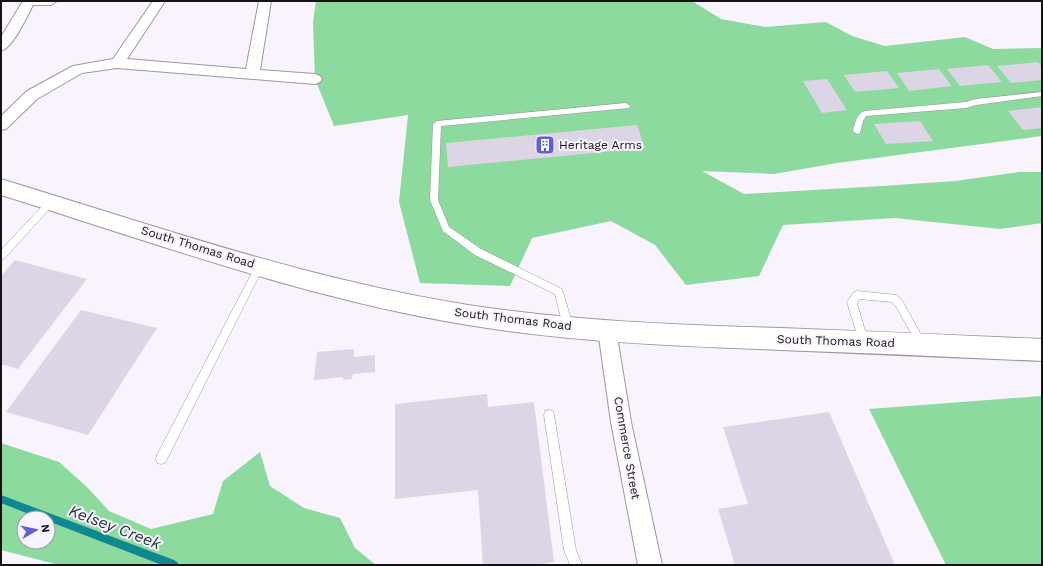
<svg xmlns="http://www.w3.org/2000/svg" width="1043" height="566" viewBox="0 0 1043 566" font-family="'Work Sans',sans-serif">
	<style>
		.green { fill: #8cda9e; fill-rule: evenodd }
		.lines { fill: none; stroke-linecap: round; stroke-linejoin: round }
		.stream { fill: #0f8890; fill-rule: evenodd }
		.building { fill: #dcd5e6 }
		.lane-casing { stroke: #9e96a6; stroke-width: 1 }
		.street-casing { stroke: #9e96a6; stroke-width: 2 }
		.secondary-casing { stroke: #9e96a6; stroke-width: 2 }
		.lane { fill: #fff; fill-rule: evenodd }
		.street { fill: #fff; fill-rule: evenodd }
		.secondary { fill: #fff; fill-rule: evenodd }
		.labels { text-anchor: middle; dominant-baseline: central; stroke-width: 4; stroke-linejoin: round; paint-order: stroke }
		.poi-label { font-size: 12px; fill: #151217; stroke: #f9f3fe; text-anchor: start }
		.street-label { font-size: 12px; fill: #151217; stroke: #f9f3fe }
		.near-water-label { font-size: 16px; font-style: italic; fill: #1d3637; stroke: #f9f3fe }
	</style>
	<rect width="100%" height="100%" fill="#f9f3fe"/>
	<g class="green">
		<polygon points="316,1 692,1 721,19 765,27 826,22 852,36 885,46 965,37 993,49 1042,48 1042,136 837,163 774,174 702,171 744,194 882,186 955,181 1019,172 1042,172 1042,223 1000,229 895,218 783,225 759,276 686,285 655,245 611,221 532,238 510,286 420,283 399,202 408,115 334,126 315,79 313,22"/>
		<polygon points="1042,396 1042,565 946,565 869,409"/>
		<path d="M 1,443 L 59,462 L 87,487 L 109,511 L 151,529 L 213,514 L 223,481 L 260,452 L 270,486 L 304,508 L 340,518 L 355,548 L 376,565 L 59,565 L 1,550 ZM 24,518 L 48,518 L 48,542 L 24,542 Z"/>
	</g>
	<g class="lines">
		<polygon class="stream" points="1,495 174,560 177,562 179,565 162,565 48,521 48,518 39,518 1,503"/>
	</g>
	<g class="building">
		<polygon points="1038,62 1042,67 1042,80 1011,83 997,66"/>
		<polygon points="988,65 1002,82 960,86 947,69"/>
		<polygon points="939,69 952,86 909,91 897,73"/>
		<polygon points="887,71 899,88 855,92 844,75"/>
		<polygon points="827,79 847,110 822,113 803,81"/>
		<polygon points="1042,107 1042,128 1023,130 1008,111"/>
		<polygon points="920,121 933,141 886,144 874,124"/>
		<polygon points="637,125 645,148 448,167 446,143"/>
		<polygon points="15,260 87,279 18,369 1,364 1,276"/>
		<polygon points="81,310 157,328 88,435 6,412"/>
		<polygon points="354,349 354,357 375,355 375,372 353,374 352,379 343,380 343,377 314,380 317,352"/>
		<polygon points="487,394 488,407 534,402 554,562 533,565 483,565 478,490 395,499 395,404"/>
		<polygon points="829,412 895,565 735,565 718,509 748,504 723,427"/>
	</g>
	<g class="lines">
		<g class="lane-casing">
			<g id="lane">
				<path d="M 1042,92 L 1042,96 L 976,105 L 966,108 L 866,116 L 863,121 L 860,133 L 857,134 L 853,131 C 855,123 856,115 864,111 L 966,102 L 976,99 Z"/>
				<polygon points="626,103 630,106 629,108 441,126 438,200 449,227 481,249 562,289 573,326 571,329 568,330 565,329 563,326 555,294 475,255 443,231 430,200 433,124 437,121"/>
				<polygon points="51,199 55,202 54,204 4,259 1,260 1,250 48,200"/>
				<polygon points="260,262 263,263 264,266 165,463 161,464 157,463 156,459 157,455 257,263"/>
				<polygon points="857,291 897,295 903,302 924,340 926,343 924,346 921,347 918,346 897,308 892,302 859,299 857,303 868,341 866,344 863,345 860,344 847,302 854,292"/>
				<polygon points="549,410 553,411 554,415 576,550 582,565 570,565 564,550 544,415 545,411"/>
			</g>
		</g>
		<g class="street-casing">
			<g id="street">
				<path d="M 23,1 L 57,1 L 51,5 L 33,5 C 27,16 13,48 1,51 L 1,37 Z"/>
				<polygon points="153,1 165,1 127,59 246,69 259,1 271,1 260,70 315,74 320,76 322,79 320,82 315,84 117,68 82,73 37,99 6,129 1,130 1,116 27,91 73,66 113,59"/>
				<polygon points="607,322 614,324 616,330 631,422 662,565 638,565 611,422 598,330 600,324"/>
			</g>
		</g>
		<g class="secondary-casing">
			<path id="secondary" d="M 1,179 C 155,226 309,280 468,305 C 572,321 677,325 781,328 C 868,331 955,335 1042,339 L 1042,361 C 955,357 868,353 781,350 C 676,346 571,342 468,325 C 308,299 155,243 1,195 Z"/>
		</g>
		<use href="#lane" class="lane"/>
		<use href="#street" class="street"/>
		<use href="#secondary" class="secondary"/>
	</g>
	<defs>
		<g id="building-square" transform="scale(1)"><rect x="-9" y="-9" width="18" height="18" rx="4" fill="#5e5ed6" stroke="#f9f3fe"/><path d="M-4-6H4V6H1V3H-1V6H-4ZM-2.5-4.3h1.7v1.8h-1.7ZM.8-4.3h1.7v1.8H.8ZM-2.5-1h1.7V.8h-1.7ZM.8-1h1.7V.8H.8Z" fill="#fff"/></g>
	</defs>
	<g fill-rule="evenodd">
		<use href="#building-square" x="545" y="145"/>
	</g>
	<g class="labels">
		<g class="poi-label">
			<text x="559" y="145">Heritage Arms</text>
		</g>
		<g class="street-label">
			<text transform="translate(198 247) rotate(17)">South Thomas Road</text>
			<text transform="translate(513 319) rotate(7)">South Thomas Road</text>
			<text transform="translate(836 341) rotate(2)">South Thomas Road</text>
			<text transform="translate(627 448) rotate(80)">Commerce Street</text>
		</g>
		<g class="near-water-label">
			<text transform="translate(115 527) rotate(21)">Kelsey Creek</text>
		</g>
	</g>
	<rect width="1043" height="566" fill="none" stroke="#151217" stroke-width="4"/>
	<g transform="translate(36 530) rotate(81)"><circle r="19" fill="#f9f3fe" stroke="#9e99a2"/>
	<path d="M0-3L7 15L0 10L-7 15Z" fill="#5e5ed6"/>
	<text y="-6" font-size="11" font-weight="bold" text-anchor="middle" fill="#151217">N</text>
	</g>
</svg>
